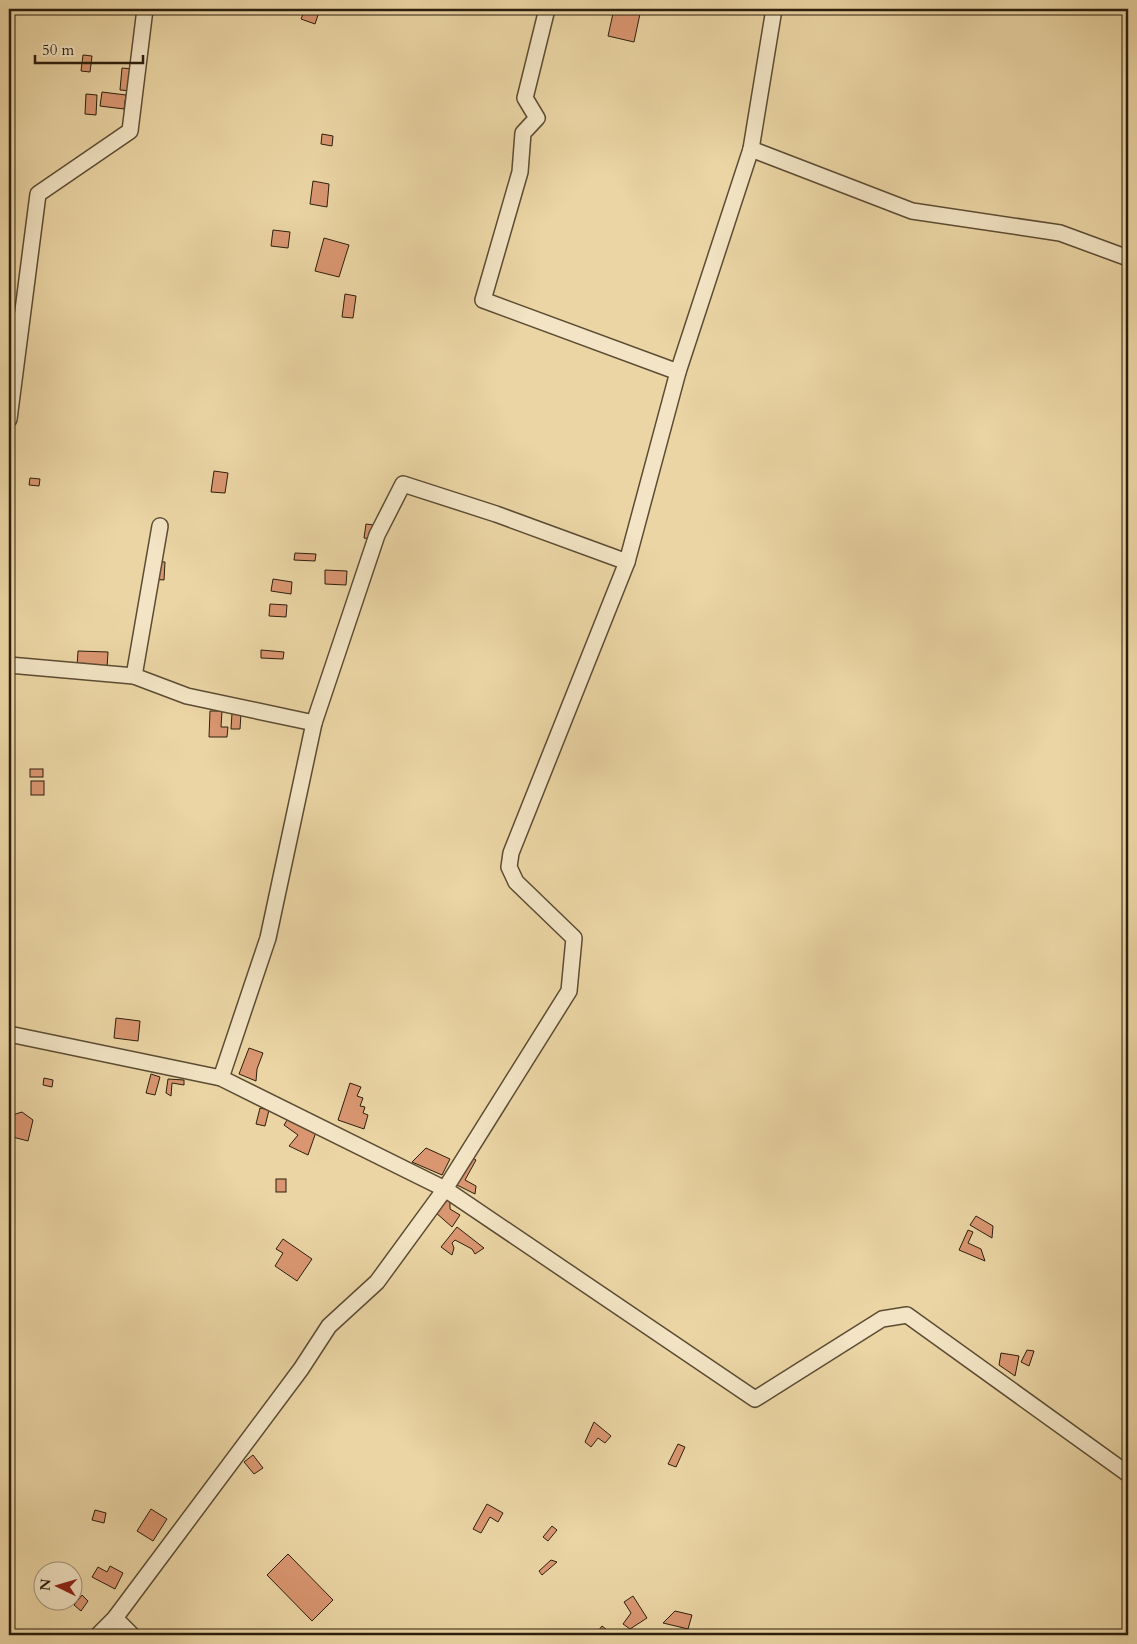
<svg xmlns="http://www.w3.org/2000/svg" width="1137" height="1644" viewBox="0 0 1137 1644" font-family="Cardo,serif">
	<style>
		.building { fill: #d99671; stroke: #2c1f0d }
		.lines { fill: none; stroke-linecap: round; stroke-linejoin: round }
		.street-casing { stroke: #5c4c33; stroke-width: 18 }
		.street { stroke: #f2e4c4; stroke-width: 15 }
	</style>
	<rect width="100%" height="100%" fill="#ebd5a4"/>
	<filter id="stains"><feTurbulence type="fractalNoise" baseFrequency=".004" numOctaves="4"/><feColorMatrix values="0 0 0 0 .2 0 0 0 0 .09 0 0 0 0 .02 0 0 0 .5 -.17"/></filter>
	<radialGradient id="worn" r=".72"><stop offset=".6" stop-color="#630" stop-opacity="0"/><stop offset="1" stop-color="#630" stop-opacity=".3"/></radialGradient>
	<g class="building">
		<polygon points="305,9 320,9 315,24 301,19"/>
		<polygon points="554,9 578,9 573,14 554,10"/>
		<polygon points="614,9 641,9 634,42 608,36"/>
		<polygon points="83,55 92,56 90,72 81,71"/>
		<polygon points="122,68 134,69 133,91 120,90"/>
		<polygon points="102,92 126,95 124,109 100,106"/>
		<polygon points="86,94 97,95 96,115 85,114"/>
		<polygon points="322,134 333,136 332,146 321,144"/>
		<polygon points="313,181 329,184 327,207 310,204"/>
		<polygon points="273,230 290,232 288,248 271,246"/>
		<polygon points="324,238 349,245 339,277 315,271"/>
		<polygon points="345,294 356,296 353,318 342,317"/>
		<polygon points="214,471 228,473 225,493 211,492"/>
		<polygon points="30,478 40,479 39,486 29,485"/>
		<polygon points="366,524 381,526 379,540 364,538"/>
		<polygon points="295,553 316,554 315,561 294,560"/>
		<polygon points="152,561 165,562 164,580 151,579"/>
		<polygon points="325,570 347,571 346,585 325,584"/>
		<polygon points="273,579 292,582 291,594 271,591"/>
		<polygon points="270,604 287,605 286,617 269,616"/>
		<polygon points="261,650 284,652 283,659 261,658"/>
		<polygon points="78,651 108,652 107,668 77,667"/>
		<polygon points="210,711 222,711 221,727 228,727 227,737 209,737"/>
		<polygon points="232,713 241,713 240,729 231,729"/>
		<rect x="30" y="769" width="13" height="8"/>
		<rect x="31" y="781" width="13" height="14"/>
		<polygon points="116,1018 140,1021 138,1041 114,1038"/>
		<polygon points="249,1048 263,1053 257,1069 256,1081 239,1074"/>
		<polygon points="151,1074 160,1077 155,1095 146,1093"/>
		<polygon points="44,1078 53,1080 52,1087 43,1085"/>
		<polygon points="168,1079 184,1080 184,1085 172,1083 171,1096 166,1093"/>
		<polygon points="350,1083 361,1087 357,1096 363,1098 360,1106 365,1107 363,1113 368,1115 364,1129 338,1120"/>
		<polygon points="260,1108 269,1110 265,1126 256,1124"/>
		<polygon points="22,1112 33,1120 28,1141 9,1136 9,1116"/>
		<polygon points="289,1117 316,1132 308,1155 289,1146 298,1135 284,1125"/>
		<polygon points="426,1148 450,1159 442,1175 412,1162"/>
		<polygon points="471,1157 476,1160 465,1180 476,1186 475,1194 457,1185"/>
		<rect x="276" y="1179" width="10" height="13"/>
		<polygon points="442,1197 450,1200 450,1209 460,1215 452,1227 435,1212"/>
		<polygon points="976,1216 993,1226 992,1238 970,1225"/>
		<polygon points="457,1227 484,1248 475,1254 472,1249 455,1240 452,1243 454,1248 452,1255 441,1247"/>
		<polygon points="968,1230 973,1232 968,1243 981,1249 985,1261 959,1250"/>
		<polygon points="283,1239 312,1259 297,1281 275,1266 283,1253 276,1249"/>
		<polygon points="1027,1350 1034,1351 1029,1366 1021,1362"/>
		<polygon points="1001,1353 1019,1356 1015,1376 999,1365"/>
		<polygon points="594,1422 611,1436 605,1443 598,1438 591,1447 585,1442"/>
		<polygon points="678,1444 685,1447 676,1467 668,1464"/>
		<polygon points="253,1455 263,1468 254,1474 244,1462"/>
		<polygon points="487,1504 503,1513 498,1522 490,1517 481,1533 473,1529"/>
		<polygon points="151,1509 167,1519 153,1541 137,1531"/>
		<polygon points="95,1510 106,1513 104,1523 92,1520"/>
		<polygon points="552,1526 557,1530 548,1541 543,1537"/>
		<polygon points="288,1554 333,1600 312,1621 267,1575"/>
		<polygon points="551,1560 557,1562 542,1575 539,1571"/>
		<polygon points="110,1566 123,1573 115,1589 92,1577 98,1567 107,1572"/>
		<polygon points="82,1595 88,1601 81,1611 74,1605"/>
		<polygon points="633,1596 647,1618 630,1629 623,1624 631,1613 624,1602"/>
		<polygon points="675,1611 692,1615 688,1629 663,1623"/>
		<polygon points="602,1626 613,1635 595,1635"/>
	</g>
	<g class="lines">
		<g class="street-casing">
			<g id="street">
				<polyline points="547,9 525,98 537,118 523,133 520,172 483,300 678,372"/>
				<polyline points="751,149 912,211 1060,233 1128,258"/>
				<polyline points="9,419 38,194 130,131 145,9"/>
				<polyline points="9,665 134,676 187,696 314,723 377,535 403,484 496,514 627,562 678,372 751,149 774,9"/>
				<polyline points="134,676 160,526"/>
				<polyline points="9,1034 221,1078 445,1189 755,1399 882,1319 907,1315 1128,1474"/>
				<polyline points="221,1078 268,938 314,723"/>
				<polyline points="115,1618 132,1635"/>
				<polyline points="98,1635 115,1618 301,1369 329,1326 377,1282 445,1189 569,991 574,938 516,882 509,867 511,853 627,562"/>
			</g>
		</g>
		<use href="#street" class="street"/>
	</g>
	<rect width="1137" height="1644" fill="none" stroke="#ebd5a4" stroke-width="30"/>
	<rect x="10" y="10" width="1117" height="1624" fill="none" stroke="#2c1f0d" stroke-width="2.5"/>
	<rect x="15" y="15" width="1107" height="1614" fill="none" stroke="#2c1f0d"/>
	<g transform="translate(58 1586) rotate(275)"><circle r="24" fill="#f2e4c4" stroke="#a3957b"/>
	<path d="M0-4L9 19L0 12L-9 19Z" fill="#8f2418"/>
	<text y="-8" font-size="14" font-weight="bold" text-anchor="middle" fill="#2c1f0d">N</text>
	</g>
	<path d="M35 55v8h108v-8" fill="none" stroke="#2c1f0d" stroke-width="2.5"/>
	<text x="42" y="55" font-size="15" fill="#2c1f0d" stroke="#f2e4c4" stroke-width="4" paint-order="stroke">50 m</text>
	<rect width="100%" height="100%" filter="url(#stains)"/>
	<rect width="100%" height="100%" fill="url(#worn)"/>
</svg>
